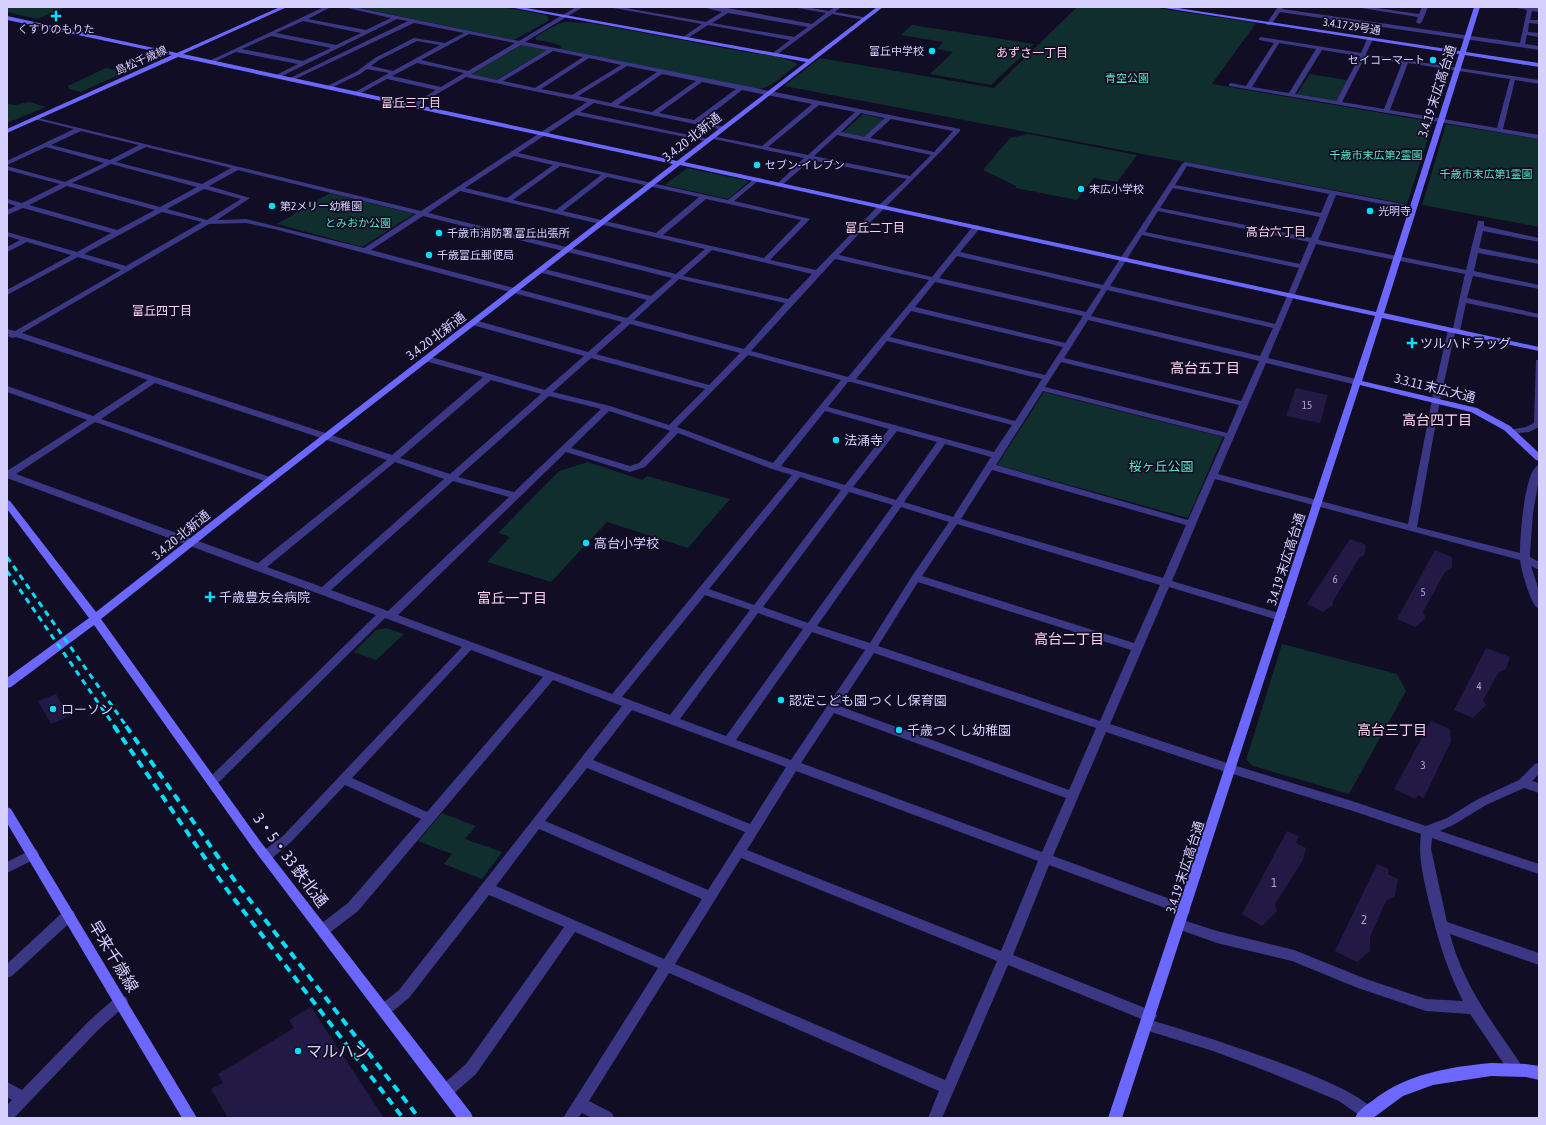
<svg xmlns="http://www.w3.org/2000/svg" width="1546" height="1125" viewBox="0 0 1546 1125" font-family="'Asap Condensed','Noto Sans JP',sans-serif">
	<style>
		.green { fill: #102e2d }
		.building { fill: #221945 }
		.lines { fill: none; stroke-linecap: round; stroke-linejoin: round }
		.street { fill: #3b3784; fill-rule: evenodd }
		.secondary { fill: #6c67ff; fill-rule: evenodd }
		.rail-far1 { stroke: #00dffb; stroke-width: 3; stroke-dasharray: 6 5; stroke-linecap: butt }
		.rail { stroke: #00dffb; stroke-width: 4; stroke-dasharray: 8 6; stroke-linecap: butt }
		.poi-dot { fill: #00dffb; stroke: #110d24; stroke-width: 1.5 }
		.labels { text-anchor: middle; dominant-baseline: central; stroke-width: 3.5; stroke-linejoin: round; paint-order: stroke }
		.far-street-label { font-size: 11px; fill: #d6d0ff; stroke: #110d24 }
		.far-poi-label { font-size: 11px; fill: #d6d0ff; stroke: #110d24; text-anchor: start }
		.far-park-label { font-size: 11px; fill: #58e3c1; stroke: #110d24 }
		.number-label { font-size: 11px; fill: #a9a2d0 }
		.far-neighbourhood-label { font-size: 12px; fill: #ffd2ee; stroke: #110d24 }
		.street-label { font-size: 13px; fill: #d6d0ff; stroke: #110d24 }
		.poi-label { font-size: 13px; fill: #d6d0ff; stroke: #110d24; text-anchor: start }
		.park-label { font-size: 13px; fill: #58e3c1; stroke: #110d24 }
		.near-number-label { font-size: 13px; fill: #a9a2d0 }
		.neighbourhood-label { font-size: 14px; fill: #ffd2ee; stroke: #110d24 }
		.near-street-label { font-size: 16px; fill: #d6d0ff; stroke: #110d24 }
		.near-poi-label { font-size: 16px; fill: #d6d0ff; stroke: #110d24; text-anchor: start }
	</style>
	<rect width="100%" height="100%" fill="#110d24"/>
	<g class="green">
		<polygon points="7,7 66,7 37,19 7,12"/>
		<polygon points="356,7 502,7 546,15 549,18 548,21 514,40"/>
		<polygon points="1077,7 1151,7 1256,23 1212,84 1433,122 1407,204 784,86 820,58 994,88"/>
		<path d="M 565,22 L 591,23 L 745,52 L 776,56 L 797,63 L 796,66 C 784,73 772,89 757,89 L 560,49 L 561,46 C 553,42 545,41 536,40 L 536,37 C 545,31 554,25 565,22 Z"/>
		<polygon points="912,25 1034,44 991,85 930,74 953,52 937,49 943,42 901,35"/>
		<polygon points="522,45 547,50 496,80 470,74"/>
		<polygon points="106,68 125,72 81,92 69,89 68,86"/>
		<polygon points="1310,74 1347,80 1335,102 1296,95"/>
		<polygon points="29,102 46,107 7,123 7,104 15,105"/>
		<polygon points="863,114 885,119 864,138 842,133"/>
		<polygon points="1446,124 1539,139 1539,227 1422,205"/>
		<polygon points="1028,134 1137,155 1117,182 1094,178 1077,200 1016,188 1016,186 983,170 1010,138"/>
		<polygon points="687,168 749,181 728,199 665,185"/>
		<polygon points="330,193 414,214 362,247 277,224"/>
		<polygon points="1044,392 1223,437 1188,518 997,465"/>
		<polygon points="588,462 642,480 647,476 730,499 688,548 607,522 551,582 487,562 510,537 498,533 559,471"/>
		<polygon points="386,628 404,634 376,660 354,652 376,630"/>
		<polygon points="1282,644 1397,674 1406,691 1349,794 1253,766 1246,760"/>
		<polygon points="442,813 476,826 465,839 502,852 482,879 444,864 452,854 418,841"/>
	</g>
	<g class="building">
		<polygon points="1296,388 1328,395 1320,423 1286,416"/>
		<polygon points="1350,539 1366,545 1365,552 1364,556 1360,557 1333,601 1333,605 1323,612 1307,604"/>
		<polygon points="1435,550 1452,557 1452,567 1445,572 1423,612 1425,617 1424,620 1415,627 1397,619"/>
		<polygon points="1486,648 1510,657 1506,669 1499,672 1483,700 1486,705 1473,718 1454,710"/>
		<polygon points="56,694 69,716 51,724 38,701"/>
		<polygon points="1431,721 1450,729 1451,741 1424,798 1418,795 1415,799 1394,789"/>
		<polygon points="1287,831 1299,836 1296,843 1306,848 1303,860 1275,904 1277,911 1262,926 1242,914"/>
		<polygon points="1377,864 1389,869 1388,874 1398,879 1395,896 1386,901 1370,937 1370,951 1357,962 1335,951"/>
		<polygon points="311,1007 384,1118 228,1118 211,1089 223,1083 218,1074 294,1028 289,1020"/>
	</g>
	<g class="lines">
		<g class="street">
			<path d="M 324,7 L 331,7 L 308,19 L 366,30 L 391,18 L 343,7 L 354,7 L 519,41 L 576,7 L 583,7 L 525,42 L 960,129 L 960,131 C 921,173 878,213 839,255 L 932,277 L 974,225 L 977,225 L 981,227 L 960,252 L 1103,285 L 1182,164 L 1185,162 L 1413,206 L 1416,208 L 1413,210 L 1336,195 L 1318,240 L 1466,270 L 1478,221 L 1484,221 L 1484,226 L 1539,238 L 1539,242 L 1483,231 L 1479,248 L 1539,260 L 1539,264 L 1478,253 L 1474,271 L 1539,285 L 1539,289 L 1473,276 L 1467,298 L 1539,314 L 1539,318 L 1466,303 L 1460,331 L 1455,333 L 1440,400 L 1417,527 L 1520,553 C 1520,539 1524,469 1539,465 L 1539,479 L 1533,513 L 1530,554 L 1530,557 L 1539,562 L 1539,570 L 1531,566 L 1539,591 L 1539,609 C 1531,607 1521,569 1520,560 L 1215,479 L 1172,581 L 1285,615 L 1286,617 L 1281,621 L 1169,587 L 1110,724 L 1233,765 L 1352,801 L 1426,826 L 1447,818 L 1478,799 L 1519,780 L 1535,764 L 1539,763 L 1539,774 L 1532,781 L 1539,783 L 1539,793 L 1524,788 L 1486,805 L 1455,824 L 1440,831 L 1539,864 L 1539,874 L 1432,838 L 1431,849 L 1447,922 L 1539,953 L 1539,965 L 1450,934 C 1462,983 1492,1022 1520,1063 L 1522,1068 L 1520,1073 L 1515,1075 L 1510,1073 L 1470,1014 L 1426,1011 L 1358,988 L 1292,961 L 1217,943 L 1175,928 L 1173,924 L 1175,920 L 1180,919 L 1217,931 L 1294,950 L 1366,979 L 1426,999 L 1463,1001 C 1445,965 1437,936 1428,898 C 1423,876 1418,856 1421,834 L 1350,810 L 1226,772 L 1106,732 L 1053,856 L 1189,906 L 1190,910 L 1189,914 L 1184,915 L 1049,865 L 1013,955 L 1155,1012 L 1157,1016 L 1154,1021 C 1190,1032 1363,1084 1375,1113 L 1373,1118 L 1363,1118 L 1339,1101 L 1269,1072 L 1213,1051 L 1142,1029 L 1140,1025 L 1144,1020 L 1008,965 L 942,1118 L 928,1118 L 939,1091 L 669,973 L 589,1101 L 612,1113 L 614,1118 L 592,1118 L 582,1113 L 578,1118 L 563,1118 L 658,968 L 575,932 L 476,1074 L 451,1096 L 446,1098 L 441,1096 L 439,1091 L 441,1086 L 466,1064 L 564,927 L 489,895 L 409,998 L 389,1014 L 384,1016 L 379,1014 L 377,1010 L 379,1006 L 399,990 L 622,706 L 553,680 L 358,911 L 328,934 L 323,936 L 318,934 L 316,930 L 318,926 L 348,903 L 421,819 L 345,785 L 291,842 L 270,860 L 266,861 L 262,860 L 260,856 L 262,852 L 283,836 L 462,647 L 385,618 L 216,785 L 212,787 L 208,785 L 206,782 L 208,779 L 376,615 L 7,478 L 7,471 L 87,420 L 7,392 L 7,386 L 93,416 L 148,380 L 16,337 L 12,338 L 8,336 L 9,334 L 7,334 L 7,329 L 15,331 L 121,270 L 78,257 L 7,295 L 7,290 L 71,255 L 27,242 L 7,252 L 7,247 L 20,240 L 7,236 L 7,232 L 77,252 L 111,233 L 23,208 L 7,215 L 7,210 L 16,206 L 7,203 L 7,199 L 22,203 L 60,184 L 7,170 L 7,166 L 65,182 L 104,163 L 46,147 L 7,165 L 7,161 L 74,129 L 34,119 L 34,117 L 421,211 L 587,102 L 466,77 L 413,108 L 411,107 L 411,105 L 436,90 L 387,79 L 359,94 L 355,94 L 355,92 L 389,73 L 367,69 L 360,74 L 331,88 L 327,88 L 327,86 L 356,72 L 375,58 L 414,38 L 445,43 L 464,33 L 414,23 L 293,80 L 288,79 L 408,21 L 397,19 L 278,78 L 276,77 L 276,75 L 298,64 L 236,52 L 212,63 L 207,62 ZM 303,21 L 361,33 L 336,45 L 276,33 ZM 469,34 L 515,43 L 468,71 L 421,60 ZM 271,36 L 331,48 L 303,61 L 242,49 ZM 417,41 L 440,45 L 393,71 L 371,66 L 379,60 ZM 521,45 L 547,50 L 497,80 L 471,74 ZM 553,51 L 583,57 L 535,88 L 503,81 ZM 589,58 L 621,65 L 572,95 L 541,89 ZM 417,63 L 464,73 L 441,87 L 392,76 ZM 627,66 L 657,72 L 611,103 L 578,96 ZM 662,74 L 696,81 L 652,112 L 618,105 ZM 702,82 L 736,89 L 694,120 L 659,113 ZM 742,90 L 812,104 L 762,146 L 712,136 L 709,138 L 804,158 L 777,184 L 777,186 L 781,186 L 811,160 L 907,179 L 879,205 L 816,270 L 770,260 L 810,219 L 734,201 L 758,181 L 758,179 L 754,179 L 728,200 L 518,153 L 576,115 L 710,142 L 710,140 L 708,139 L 580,112 L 594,103 L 723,130 L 725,129 L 725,127 L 701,122 ZM 819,105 L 855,112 L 808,155 L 768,147 ZM 861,113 L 885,118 L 864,137 L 841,132 ZM 891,119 L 953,131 L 934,152 L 870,138 ZM 81,131 L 139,145 L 110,160 L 51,145 ZM 837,135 L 931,155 L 910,176 L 814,156 ZM 146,147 L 231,168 L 202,184 L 116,162 ZM 514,156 L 553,165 L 507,198 L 465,188 ZM 111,164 L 197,187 L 160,207 L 72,183 ZM 560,166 L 601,175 L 556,210 L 513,200 ZM 1187,166 L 1329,194 L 1321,213 L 1175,185 ZM 238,170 L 416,214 L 364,248 L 246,219 L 217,220 L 250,198 L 209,186 ZM 607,177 L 699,197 L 656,233 L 563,211 ZM 67,186 L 155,210 L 117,230 L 29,205 ZM 1173,188 L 1320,217 L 1311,238 L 1160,208 ZM 204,189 L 241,199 L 207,220 L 167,209 ZM 460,191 L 705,249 L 676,274 L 428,213 ZM 706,199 L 801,220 L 764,258 L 663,235 ZM 1158,211 L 1309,242 L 1300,264 L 1145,232 ZM 162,212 L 202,222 L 126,266 L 84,254 ZM 423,216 L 672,278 L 651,296 L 541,268 L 537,270 L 538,272 L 647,300 L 627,318 L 371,250 ZM 246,223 L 274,229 L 622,322 L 588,352 L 478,321 L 472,321 L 472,325 L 584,356 L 545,390 L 431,357 L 425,357 L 425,361 L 483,377 L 392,455 L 22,333 L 209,224 ZM 1142,235 L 1299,268 L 1275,324 L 1110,286 ZM 1316,244 L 1465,274 L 1453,328 L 1448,330 L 1432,400 L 1408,524 L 1218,474 L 1266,363 L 1357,385 L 1361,382 L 1360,380 L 1268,358 ZM 712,250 L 812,274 L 788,299 L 683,276 ZM 957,256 L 1101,289 L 1086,312 L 939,278 ZM 835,259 L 929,280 L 848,377 L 751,351 ZM 679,279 L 785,303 L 744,349 L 634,320 ZM 935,282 L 1083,316 L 1065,343 L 915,307 ZM 1107,290 L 1273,328 L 1260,356 L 1091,316 ZM 911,311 L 1063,347 L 1045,375 L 890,337 ZM 1088,320 L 1259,361 L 1241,401 L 1064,358 ZM 630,324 L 740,353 L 709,385 L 596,354 ZM 887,341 L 1042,379 L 1015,421 L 856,379 ZM 748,355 L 841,380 L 773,463 L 677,427 ZM 591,358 L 705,389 L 669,425 L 610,406 L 553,392 ZM 1061,362 L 1239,405 L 1227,433 L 1045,387 ZM 491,380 L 541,394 L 450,474 L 400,458 ZM 848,382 L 851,382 L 1012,425 L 994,452 L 828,407 ZM 155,383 L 387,460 L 258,563 L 16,474 L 95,422 L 267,482 L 273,482 L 275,480 L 273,478 L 101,419 ZM 1043,391 L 1225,437 L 1188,520 L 996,465 ZM 549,396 L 601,409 L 514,492 L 458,477 ZM 609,411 L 668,430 L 670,431 L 639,463 L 630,466 L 571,448 ZM 825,411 L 889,429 L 845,485 L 781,466 ZM 897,431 L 937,442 L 896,500 L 853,487 ZM 678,433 L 772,469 L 792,475 L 612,694 L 398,615 L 566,452 L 630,472 L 645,467 ZM 945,444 L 991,457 L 953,517 L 904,502 ZM 395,462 L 444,479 L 322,587 L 267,567 ZM 992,470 L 1186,525 L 1163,578 L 961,519 ZM 800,477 L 841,490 L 754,605 L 709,589 ZM 453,481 L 509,497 L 388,611 L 331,590 ZM 849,492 L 893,505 L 808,623 L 763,607 ZM 901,507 L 949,522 L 912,576 L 870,643 L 817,626 ZM 957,524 L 1160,585 L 1134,643 L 922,576 ZM 918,582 L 1131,650 L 1100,721 L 878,646 ZM 705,595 L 750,610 L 670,715 L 622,697 ZM 758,613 L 803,629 L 726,736 L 680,719 ZM 812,632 L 865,650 L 791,760 L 736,740 ZM 471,650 L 543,677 L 427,812 L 352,778 ZM 874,653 L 1096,728 L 1069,790 L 839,706 ZM 632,710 L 786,767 L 750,824 L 593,760 ZM 834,713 L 1066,798 L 1042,852 L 801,763 ZM 587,768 L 745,832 L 708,890 L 545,821 ZM 796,771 L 1038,861 L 1001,951 L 747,850 ZM 539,829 L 702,899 L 664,959 L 496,886 ZM 741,858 L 997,961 L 945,1080 L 675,964 Z"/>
			<path d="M 608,7 L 620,7 L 706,22 L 722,12 L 702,7 L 728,8 L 812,24 L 826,13 L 792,7 L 805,7 L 829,11 L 835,7 L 841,7 L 835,12 L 868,18 L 865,20 L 832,14 L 775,56 L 772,54 L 773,53 L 790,40 L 708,25 L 685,40 L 683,39 L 683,37 L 702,24 ZM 728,13 L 808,27 L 794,37 L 712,23 Z"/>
			<polygon points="1278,7 1284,7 1282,9 1520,43 1527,10 1513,7 1539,8 1539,12 1532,11 1530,20 1539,20 1539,24 1529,23 1528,32 1539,33 1539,37 1527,35 1525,44 1539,46 1539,50 1280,12 1271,25 1267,25 1266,24"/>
			<polygon points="1355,7 1369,7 1419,14 1422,7 1428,7 1422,22 1419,24 1416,22 1418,17"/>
			<path d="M 1261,37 L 1361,53 L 1367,39 L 1370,37 L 1373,39 L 1366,54 L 1539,80 L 1539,84 L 1515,80 L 1503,129 L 1539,135 L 1539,139 L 1229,86 L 1229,84 L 1231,83 L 1246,86 L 1274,43 L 1259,40 L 1259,38 ZM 1279,43 L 1316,49 L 1289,93 L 1252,87 ZM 1322,50 L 1360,56 L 1336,101 L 1295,94 ZM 1365,57 L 1402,63 L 1384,109 L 1342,102 ZM 1408,63 L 1510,79 L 1497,128 L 1390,110 Z"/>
			<polygon points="1536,360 1539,360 1539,427 1529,432 1509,434 1508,432 1509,430 1526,427 1534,423"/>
			<polygon points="33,849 37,850 39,854 37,858 7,873 7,862"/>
			<polygon points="69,910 74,911 75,915 74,919 12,976 7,978 7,964 64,911"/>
			<polygon points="121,995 126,997 128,1001 126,1005 98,1030 14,1118 7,1118 7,1105 12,1100 7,1097 7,1082 22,1090 88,1022 116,997"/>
		</g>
		<g class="secondary">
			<polygon points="280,7 287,7 183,54 677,161 806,62 509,7 521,7 809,59 877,7 883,7 684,162 1376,312 1459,54 1158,7 1171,7 1460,51 1474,7 1480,7 1466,52 1539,63 1539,67 1465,55 1384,313 1539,347 1539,351 1382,318 1362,381 1477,408 1510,426 1539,453 1539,461 1536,460 1504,430 1471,412 1360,385 1122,1118 1108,1118 1375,316 680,165 273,482 101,619 260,841 471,1113 473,1118 457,1118 252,847 94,625 11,687 7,688 7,678 89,618 7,509 7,500 10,501 96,612 267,478 673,164 178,57 7,133 7,129 172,55 7,20 7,16 177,53"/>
			<polygon points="7,807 11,809 197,1118 182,1118 7,823"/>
			<path d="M 1491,1063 L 1526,1064 L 1539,1066 L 1539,1080 L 1526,1077 L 1491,1076 L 1433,1085 L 1403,1096 L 1373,1118 L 1355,1118 C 1358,1110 1365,1106 1372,1101 C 1406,1074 1448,1067 1491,1063 Z"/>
		</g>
		<g class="rail-far1">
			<polyline points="7,557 127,727"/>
			<polyline points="7,571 115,727"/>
		</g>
		<g class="rail">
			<polyline points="114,726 225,887 403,1118"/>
			<polyline points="126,726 235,881 419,1118"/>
		</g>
	</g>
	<g class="poi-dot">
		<path d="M54 10h4v4h4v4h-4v4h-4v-4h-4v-4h4z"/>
		<circle cx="932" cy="51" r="4"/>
		<circle cx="1433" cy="60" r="4"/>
		<circle cx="757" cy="165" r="4"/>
		<circle cx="1081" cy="189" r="4"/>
		<circle cx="272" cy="206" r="4"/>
		<circle cx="1370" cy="211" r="4"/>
		<circle cx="439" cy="233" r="4"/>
		<circle cx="429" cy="255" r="4"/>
		<path d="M1410 337h4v4h4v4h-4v4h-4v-4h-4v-4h4z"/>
		<circle cx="836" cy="440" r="4"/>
		<circle cx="586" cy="543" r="4"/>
		<path d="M208 591h4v4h4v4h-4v4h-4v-4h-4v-4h4z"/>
		<circle cx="781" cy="700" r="4"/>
		<circle cx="53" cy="709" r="4"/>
		<circle cx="899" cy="730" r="4"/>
		<circle cx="298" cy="1051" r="4"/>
	</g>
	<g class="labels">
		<g class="far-street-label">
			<text transform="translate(1352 26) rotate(9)">3.4.17 29号通</text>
			<text transform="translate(141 60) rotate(-24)">島松千歳線</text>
		</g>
		<g class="far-poi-label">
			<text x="56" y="29" text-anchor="middle">くすりのもりた</text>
			<text x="924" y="51" text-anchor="end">富丘中学校</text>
			<text x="1425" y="60" text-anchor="end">セイコーマート</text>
			<text x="765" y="165">セブン-イレブン</text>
			<text x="1089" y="189">末広小学校</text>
			<text x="280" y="206">第2メリー幼稚園</text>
			<text x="1378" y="211">光明寺</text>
			<text x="447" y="233">千歳市消防署 富丘出張所</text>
			<text x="437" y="255">千歳富丘郵便局</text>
		</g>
		<g class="far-park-label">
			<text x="1127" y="78">青空公園</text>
			<text x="1376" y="155">千歳市末広第2霊園</text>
			<text x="1486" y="174">千歳市末広第1霊園</text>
			<text x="358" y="223">とみおか公園</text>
		</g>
		<g class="number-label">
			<text x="1307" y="405">15</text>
			<text x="1335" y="579">6</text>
			<text x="1423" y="592">5</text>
			<text x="1479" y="686">4</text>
			<text x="1423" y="765">3</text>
		</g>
		<g class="far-neighbourhood-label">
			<text x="1032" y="53">あずさ一丁目</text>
			<text x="411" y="103">富丘三丁目</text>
			<text x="875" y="228">富丘二丁目</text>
			<text x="1276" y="232">高台六丁目</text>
			<text x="162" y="311">富丘四丁目</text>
		</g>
		<g class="street-label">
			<text transform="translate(1437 91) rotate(-72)">3.4.19 末広高台通</text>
			<text transform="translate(692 137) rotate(-38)">3.4.20 北新通</text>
			<text transform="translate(436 336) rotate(-37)">3.4.20 北新通</text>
			<text transform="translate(1435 388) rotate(14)">3.3.11 末広大通</text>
			<text transform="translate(181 535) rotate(-39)">3.4.20 北新通</text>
			<text transform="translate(1286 559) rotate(-72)">3.4.19 末広高台通</text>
			<text transform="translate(1185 867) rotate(-72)">3.4.19 末広高台通</text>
		</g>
		<g class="poi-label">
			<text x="1420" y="343">ツルハドラッグ</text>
			<text x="844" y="440">法涌寺</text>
			<text x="594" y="543">高台小学校</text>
			<text x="219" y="597">千歳豊友会病院</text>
			<text x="789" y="700">認定こども園 つくし保育園</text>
			<text x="61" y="709">ローソン</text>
			<text x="907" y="730">千歳つくし幼稚園</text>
		</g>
		<g class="park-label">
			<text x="1161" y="466">桜ヶ丘公園</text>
		</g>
		<g class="near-number-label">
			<text x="1274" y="882">1</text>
			<text x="1364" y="919">2</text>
		</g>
		<g class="neighbourhood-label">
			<text x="1205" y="368">高台五丁目</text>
			<text x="1437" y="420">高台四丁目</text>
			<text x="512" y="598">富丘一丁目</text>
			<text x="1069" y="639">高台二丁目</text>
			<text x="1392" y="730">高台三丁目</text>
		</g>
		<g class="near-street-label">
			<text transform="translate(291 860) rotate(53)">3・5・33 鉄北通</text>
			<text transform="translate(114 956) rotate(59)">早来千歳線</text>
		</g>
		<g class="near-poi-label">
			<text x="306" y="1051">マルハン</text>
		</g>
	</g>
	<rect width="1546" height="1125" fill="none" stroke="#d6d0ff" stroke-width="16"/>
</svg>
